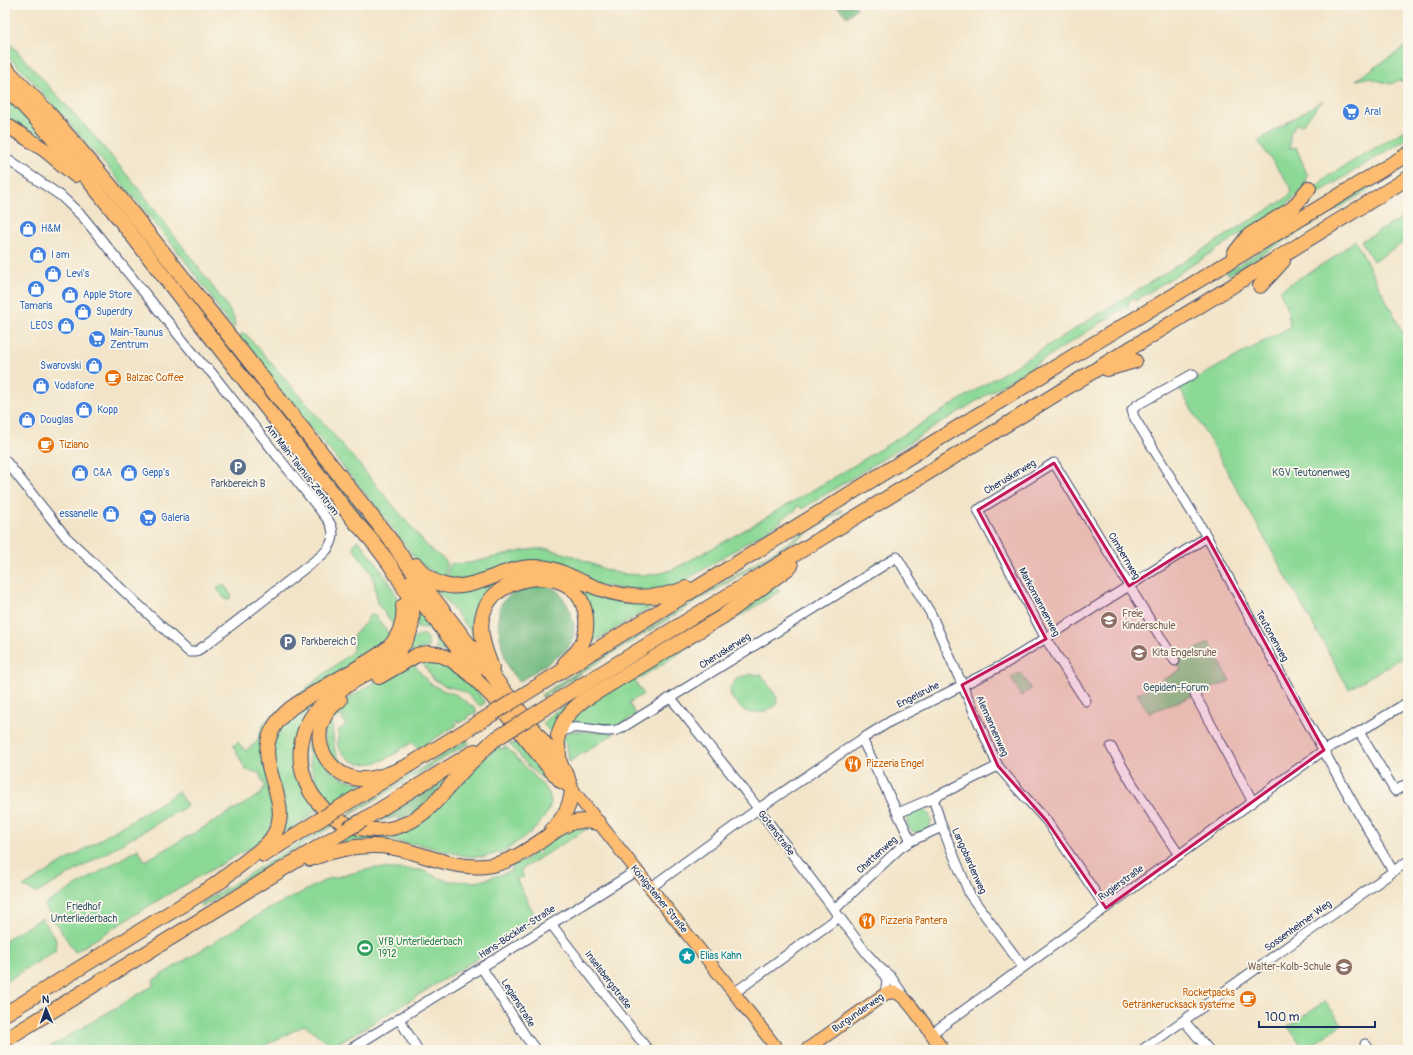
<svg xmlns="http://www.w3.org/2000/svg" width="1413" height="1055" viewBox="0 0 1413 1055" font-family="Pangolin,sans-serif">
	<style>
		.green { fill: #8cd996; stroke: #54847a }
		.forest { fill: #71b97f; stroke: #46746e }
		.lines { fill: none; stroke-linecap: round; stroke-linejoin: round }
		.minor-casing { stroke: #3b4a6e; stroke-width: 11 }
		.major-casing { stroke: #3b4a6e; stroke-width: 14 }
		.highway-casing { stroke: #3b4a6e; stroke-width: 16 }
		.minor { stroke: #fff; stroke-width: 9 }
		.major { stroke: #fdbc6f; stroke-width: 12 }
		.highway { stroke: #fdbc6f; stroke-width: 14 }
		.highway-bridge-casing { stroke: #3b4a6e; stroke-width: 16; stroke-linecap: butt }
		.highway-bridge { stroke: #fdbc6f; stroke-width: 14 }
		.marked { fill: #c2185b; fill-opacity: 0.2; stroke: #c2185b; stroke-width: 3; stroke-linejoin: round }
		.labels { text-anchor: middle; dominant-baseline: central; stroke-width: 3.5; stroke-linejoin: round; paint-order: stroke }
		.shop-label { font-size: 10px; fill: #366cbe; stroke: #fbf7ec; text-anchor: start }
		.food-label { font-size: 10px; fill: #c56008; stroke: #fbf7ec; text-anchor: start }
		.street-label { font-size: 10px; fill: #1b2f5e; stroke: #fbf7ec }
		.park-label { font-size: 10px; fill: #375a6c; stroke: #fbf7ec }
		.service-label { font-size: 10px; fill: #4e5e75; stroke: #fbf7ec }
		.education-label { font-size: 10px; fill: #785e54; stroke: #fbf7ec; text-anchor: start }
		.leisure-label { font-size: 10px; fill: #27864d; stroke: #fbf7ec; text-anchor: start }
		.culture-label { font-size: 10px; fill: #0d838f; stroke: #fbf7ec; text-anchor: start }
	</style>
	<rect width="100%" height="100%" fill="#fbf7ec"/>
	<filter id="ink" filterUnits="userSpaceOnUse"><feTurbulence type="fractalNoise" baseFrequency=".025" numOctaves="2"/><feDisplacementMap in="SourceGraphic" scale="8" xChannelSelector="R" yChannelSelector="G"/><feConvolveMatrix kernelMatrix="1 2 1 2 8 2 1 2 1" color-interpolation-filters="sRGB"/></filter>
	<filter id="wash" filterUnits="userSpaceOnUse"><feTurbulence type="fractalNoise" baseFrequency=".012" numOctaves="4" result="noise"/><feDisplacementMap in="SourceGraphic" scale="16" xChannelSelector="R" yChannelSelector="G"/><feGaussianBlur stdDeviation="0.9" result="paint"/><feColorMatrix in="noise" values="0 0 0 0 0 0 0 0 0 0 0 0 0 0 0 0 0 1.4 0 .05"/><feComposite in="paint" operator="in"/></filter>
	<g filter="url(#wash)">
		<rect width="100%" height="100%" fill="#f2e4c8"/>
		<g class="green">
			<polygon points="5,38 95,137 143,194 225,303 234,318 235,327 233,327 221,314 211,296 180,254 136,200 26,74 5,54"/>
			<polygon points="1405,47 1408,51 1408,84 1399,80 1391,84 1369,78 1356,80"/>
			<polygon points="5,93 88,184 5,121"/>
			<polygon points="1323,100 1302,125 1296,124 1290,134 1290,148 1296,147 1307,174 1306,186 1284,207 1135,301 1134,298 1128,302 1129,305 1049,356 802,509 799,506 796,507 796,510 781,519 782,521 678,585 642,592 609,587 474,578 450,580 448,574 449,564 470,563 522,551 536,549 549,549 573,556 604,569 621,574 647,575 662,573 674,569 729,539 840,474 1285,199 1290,194 1291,187 1258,141"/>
			<polygon points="1408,128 1408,138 1307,200 1319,184 1325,178"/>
			<polygon points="1408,162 1408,166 1228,275 1226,272"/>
			<polygon points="1408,215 1408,240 1373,261 1361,241"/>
			<polygon points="1355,240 1403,333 1408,331 1408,654 1349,689 1212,444 1179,388 1290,327 1288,312 1280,290 1333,258"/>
			<polygon points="241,334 246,334 340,442 428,547 446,561 446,575 448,581 444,580 418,562 375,505 294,408 240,339"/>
			<polygon points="265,393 267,394 365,519 363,521"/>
			<polygon points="840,510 843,511 813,530 811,528"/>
			<polygon points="810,529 811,531 542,697 541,695"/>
			<path d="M 358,540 C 369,554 397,587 398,604 C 398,612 397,621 396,629 L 378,604 L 374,581 L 371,572 L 353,548 L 354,543 Z"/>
			<path d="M 532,571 L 546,571 L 556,574 L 579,585 L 612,597 L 630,601 L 645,601 L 662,598 L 663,600 L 585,647 C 603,595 564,561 513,579 C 501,583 489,590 483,602 C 476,613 479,629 479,641 L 434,586 L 458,591 L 469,590 L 515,573 Z"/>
			<polygon points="223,584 232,596 230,599 225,599 217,589"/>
			<polygon points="774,586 780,591 635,681 643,694 629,703 636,715 613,728 566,724 574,713"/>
			<path d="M 417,606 L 453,654 L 435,649 C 439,634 432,626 417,628 Z"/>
			<polygon points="370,614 374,614 392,638 272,720 276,803 270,833 255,845 165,896 75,952 44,905 138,849 145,861 260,795 265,786 259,773 246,770 233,746 238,742 245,751 257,742 264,722 353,651 354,635 366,622"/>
			<polygon points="420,635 424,635 427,638 429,646 428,647 413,653 409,646 412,640"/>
			<polygon points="1209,642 1230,681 1149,713 1137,694 1181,670 1176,661"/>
			<path d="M 404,651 L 407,656 C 393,664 379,672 365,681 C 335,699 299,720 323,761 C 332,776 349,782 365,783 L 330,804 C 315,784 311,774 309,750 L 308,750 C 309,737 311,726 318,715 C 332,693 369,677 390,663 C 395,659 399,655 404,651 Z"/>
			<polygon points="419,658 445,660 472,685 485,703 480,706 466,693 457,689 445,686 434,680"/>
			<path d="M 412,662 L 428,682 L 442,690 L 455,694 L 476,709 L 476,713 L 468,715 L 469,718 L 459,723 L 458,720 L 455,721 L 457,725 L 417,749 L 413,742 L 399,750 L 398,752 C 384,761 364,770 348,758 C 344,755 340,751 338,746 C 337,741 339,735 339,730 L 346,725 L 341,715 L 332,721 C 334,757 333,763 370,773 L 362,775 L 332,762 L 323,732 L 340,704 L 376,681 Z"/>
			<polygon points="370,664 300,736 317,808 316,811 310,815 311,816 279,836 271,757 281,722"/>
			<polygon points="1021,673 1031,689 1021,696 1011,677"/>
			<polygon points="752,674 762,675 777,698 776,705 766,712 750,713 741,708 731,697 730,688 737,678"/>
			<polygon points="570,704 554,735 549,731 543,723 553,713"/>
			<polygon points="571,731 615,733 569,762 567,745 562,739 563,737"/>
			<polygon points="467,740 469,743 350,815 348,814"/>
			<path d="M 509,743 L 517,744 L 543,769 L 556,784 C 536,780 521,757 509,743 Z"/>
			<path d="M 499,746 L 500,749 L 506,747 L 541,783 L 549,793 L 551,803 L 547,813 L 536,828 L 505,851 L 484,857 L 465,856 L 414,843 L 413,845 C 385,838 372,839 344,843 L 342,841 L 356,832 L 389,833 Z"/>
			<polygon points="450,774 451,775 428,805 438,784 388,814 390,819 378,821 388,815 387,813"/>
			<polygon points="178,792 187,806 37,893 23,887"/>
			<circle cx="919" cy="821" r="12"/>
			<polygon points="332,823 335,825 202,907 200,904"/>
			<polygon points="583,825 587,829 520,870 524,877 516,879 538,921 373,1023 332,1046 305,1025 256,1050 45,1050 154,985 153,980 261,913 328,879 375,868 421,870 447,881 477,882 512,871 511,868 516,866 515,864 522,862 536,852 538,855 541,853 539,850 562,830"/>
			<polygon points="42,918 56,940 55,951 5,982 5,940"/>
			<polygon points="1325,1001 1342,1024 1305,1050 1288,1027"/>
		</g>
		<g class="forest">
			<polygon points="836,5 855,5 857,8 847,17"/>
			<path d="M 536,584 L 548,586 L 558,591 L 568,606 L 574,624 L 574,637 L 567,650 L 519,682 C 516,678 512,674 510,670 C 503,657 493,615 502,603 C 510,592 522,587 536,584 Z"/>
			<path d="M 438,784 C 438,788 437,789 435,793 C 426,807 413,812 399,820 L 398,817 L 390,819 L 388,815 Z"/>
		</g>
	</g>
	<g filter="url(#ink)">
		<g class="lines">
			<g class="minor-casing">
				<g id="minor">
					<path d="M 5,158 L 61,196 L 83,217 L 202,364 L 211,372 L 328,520 C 337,533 333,545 322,555 L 206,645 L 195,652 L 189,652 L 66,537 L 5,460"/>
					<polyline points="1193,374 1137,405 1132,410 1134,417 1207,537 1259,635 1359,814 1393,871"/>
					<polyline points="1195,695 1253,802"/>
					<polyline points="671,698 748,795 868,955 879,967 891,977 906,999"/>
					<polyline points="1086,701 1046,639 978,510 1054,463 1175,661"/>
					<polyline points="1359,732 1395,791 1408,783"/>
					<path d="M 559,735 C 575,718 601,737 620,729 L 897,557 L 931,614 L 998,766 L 1015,786 L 1046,820 L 1106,908"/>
					<polyline points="862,739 911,841"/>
					<polyline points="1111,747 1133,785 1179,855"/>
					<polyline points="933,798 942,827 970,895 1023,967"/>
					<polyline points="898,813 933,798 998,766"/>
					<polyline points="650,888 758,809 862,739 891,721 1003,665 1207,537"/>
					<polyline points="834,910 900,848 911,841 942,827"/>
					<polyline points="551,924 648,1050"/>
					<polyline points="482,968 526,1037 536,1050"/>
					<polyline points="881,970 887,980 885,994"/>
					<polyline points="734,993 839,917"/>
					<polyline points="399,1019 418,1050"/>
					<polyline points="1184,1021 1209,1050"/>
					<polyline points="931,1034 1324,750 1359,732 1408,702"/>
					<polyline points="1365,1044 1370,1050"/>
					<polyline points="349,1050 636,871"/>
					<polyline points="1142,1050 1408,861"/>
				</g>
			</g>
			<g class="major-casing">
				<g id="major">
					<polyline points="558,736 561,765 568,775 572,789 734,993 778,1050"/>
					<path d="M 806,1050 L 885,994 C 890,992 896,992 900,995 C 912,1003 933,1037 943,1050"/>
				</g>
			</g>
			<g class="highway-casing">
				<g id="highway">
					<polyline points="5,68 48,112 110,185 393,543 402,557 561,765"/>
					<path d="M 5,87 C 71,152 125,227 182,300 C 239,374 298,447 355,522 C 373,540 408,584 412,610 C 413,616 412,622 411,628 C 402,672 326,679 306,727 C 281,790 346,851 407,823 C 429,813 444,792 460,774 C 471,762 482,751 494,740"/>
					<polyline points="5,124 45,150 75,175"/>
					<polyline points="1234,254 1248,236 1293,208 1309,188"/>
					<polyline points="1260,286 1283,261"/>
					<polyline points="1107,369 1135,361"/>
					<path d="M 416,565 C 455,613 492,565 537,567 C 554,567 568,575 583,582 C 616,598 653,602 686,588"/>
					<polyline points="407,583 475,671"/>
					<path d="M 492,668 C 486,652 479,635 482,618 C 485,604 494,593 506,587 C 537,570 582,576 586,618 C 587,627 586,637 581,645 C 578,652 571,657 565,663"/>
					<polyline points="379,677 417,655 428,653 438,654 450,659 470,674 492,696 550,769 561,781 570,786"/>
					<polyline points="536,687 1080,352 1408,154"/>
					<path d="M 340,700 C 333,705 326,712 323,720 C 311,747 332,776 359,779 C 376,780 394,772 409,765"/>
					<polyline points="548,706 1408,178"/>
					<path d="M 558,736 C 562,720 571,710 584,700 L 722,617 L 791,566"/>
					<polyline points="339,808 481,721"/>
					<polyline points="363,820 475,751"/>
					<path d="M 552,830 C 563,819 571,805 572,789"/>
					<polyline points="264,855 324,817"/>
					<path d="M 310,859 C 343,846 378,841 411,852 C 436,859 459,869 486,866 C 510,863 528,850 548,836 C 556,831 565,824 575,822 C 583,820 591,822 599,823"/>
					<path d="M 216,884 L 265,846 C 311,801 230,758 291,708 C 311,694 333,682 354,670 C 366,662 380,656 390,646 C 399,636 405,620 403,606"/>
					<polyline points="5,1014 223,880"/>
					<polyline points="5,1040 346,830"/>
				</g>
			</g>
			<use href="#minor" class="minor"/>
			<use href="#major" class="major"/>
			<use href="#highway" class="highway"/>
			<g class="highway-bridge-casing">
				<g id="highway-bridge">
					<polyline points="481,721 536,687"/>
					<polyline points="494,740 548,706"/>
					<polyline points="324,817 339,808"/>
					<polyline points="346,830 363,820"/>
				</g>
			</g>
			<use href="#highway-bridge" class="highway-bridge"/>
		</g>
	</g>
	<path class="marked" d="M 1054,463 L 1129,586 L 1207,537 L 1324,750 L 1106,908 L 1046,820 L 998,766 L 962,685 L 1046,639 L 978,510 Z"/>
	<defs>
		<g id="supermarket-disc" transform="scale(0.9)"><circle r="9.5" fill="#3f7fe0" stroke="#fbf7ec"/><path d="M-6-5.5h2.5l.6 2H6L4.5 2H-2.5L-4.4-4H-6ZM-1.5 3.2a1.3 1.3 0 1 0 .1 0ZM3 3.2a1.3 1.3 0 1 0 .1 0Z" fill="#fff"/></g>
		<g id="shop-disc" transform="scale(0.9)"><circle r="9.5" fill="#3f7fe0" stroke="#fbf7ec"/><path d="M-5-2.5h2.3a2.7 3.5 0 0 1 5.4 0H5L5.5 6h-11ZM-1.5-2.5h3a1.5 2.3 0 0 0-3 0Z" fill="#fff"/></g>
		<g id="cafe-disc" transform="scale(0.9)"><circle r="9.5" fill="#e8710a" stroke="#fbf7ec"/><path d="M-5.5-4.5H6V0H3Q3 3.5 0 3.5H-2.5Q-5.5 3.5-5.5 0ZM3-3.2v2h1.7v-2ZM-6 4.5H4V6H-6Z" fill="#fff"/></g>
		<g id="parking-disc" transform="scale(0.9)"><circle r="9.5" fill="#5c6f8a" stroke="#fbf7ec"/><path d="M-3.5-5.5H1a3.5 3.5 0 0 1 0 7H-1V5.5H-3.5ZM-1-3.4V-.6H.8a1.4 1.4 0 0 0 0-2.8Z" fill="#fff"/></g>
		<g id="school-disc" transform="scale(0.9)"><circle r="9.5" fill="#8d6e63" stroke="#fbf7ec"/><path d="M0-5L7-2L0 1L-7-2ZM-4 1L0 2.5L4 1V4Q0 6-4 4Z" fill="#fff"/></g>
		<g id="restaurant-disc" transform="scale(0.9)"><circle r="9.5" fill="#e8710a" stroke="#fbf7ec"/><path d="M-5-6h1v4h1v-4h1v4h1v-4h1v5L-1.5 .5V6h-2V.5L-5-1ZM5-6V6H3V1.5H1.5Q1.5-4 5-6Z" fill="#fff"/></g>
		<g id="stadium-disc" transform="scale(0.9)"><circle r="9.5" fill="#2e9e5b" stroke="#fbf7ec"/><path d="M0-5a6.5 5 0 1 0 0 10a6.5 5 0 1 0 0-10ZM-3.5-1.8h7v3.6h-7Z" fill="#fff"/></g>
		<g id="sight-disc" transform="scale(0.9)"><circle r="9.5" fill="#0f9aa8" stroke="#fbf7ec"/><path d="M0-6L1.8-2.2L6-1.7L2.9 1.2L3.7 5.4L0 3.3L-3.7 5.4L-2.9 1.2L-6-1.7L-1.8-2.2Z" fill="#fff"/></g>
	</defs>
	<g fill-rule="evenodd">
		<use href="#supermarket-disc" x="1351" y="112"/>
		<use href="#shop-disc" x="28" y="229"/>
		<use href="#shop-disc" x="38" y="255"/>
		<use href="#shop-disc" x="53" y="274"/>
		<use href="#shop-disc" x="36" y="289"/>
		<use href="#shop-disc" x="70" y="295"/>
		<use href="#shop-disc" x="83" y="312"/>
		<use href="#shop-disc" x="66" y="326"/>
		<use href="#supermarket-disc" x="97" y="339"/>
		<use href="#shop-disc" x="94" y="366"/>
		<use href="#cafe-disc" x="113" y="378"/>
		<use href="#shop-disc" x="41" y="386"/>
		<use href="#shop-disc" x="84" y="410"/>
		<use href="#shop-disc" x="27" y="420"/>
		<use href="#cafe-disc" x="46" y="445"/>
		<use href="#parking-disc" x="238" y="467"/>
		<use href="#shop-disc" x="80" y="473"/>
		<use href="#shop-disc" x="129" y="473"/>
		<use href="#shop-disc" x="111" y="514"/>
		<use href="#supermarket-disc" x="148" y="518"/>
		<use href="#school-disc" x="1109" y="620"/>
		<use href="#parking-disc" x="288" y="642"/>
		<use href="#school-disc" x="1139" y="653"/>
		<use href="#restaurant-disc" x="853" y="764"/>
		<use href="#restaurant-disc" x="867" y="921"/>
		<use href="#stadium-disc" x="365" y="948"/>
		<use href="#sight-disc" x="687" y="956"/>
		<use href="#school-disc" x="1344" y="967"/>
		<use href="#cafe-disc" x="1248" y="999"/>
	</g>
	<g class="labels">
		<g class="shop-label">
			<text x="1364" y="112">Aral</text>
			<text x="41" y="229">H&amp;M</text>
			<text x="51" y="255">I am</text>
			<text x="66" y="274">Levi's</text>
			<text x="83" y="295">Apple Store</text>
			<text x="36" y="306" text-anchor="middle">Tamaris</text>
			<text x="96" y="312">Superdry</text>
			<text x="53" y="326" text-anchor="end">LEOS</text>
			<text x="110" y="333">Main-Taunus<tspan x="110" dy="12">Zentrum</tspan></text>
			<text x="81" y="366" text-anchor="end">Swarovski</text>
			<text x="54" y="386">Vodafone</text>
			<text x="97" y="410">Kopp</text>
			<text x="40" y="420">Douglas</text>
			<text x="93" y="473">C&amp;A</text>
			<text x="142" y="473">Gepp's</text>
			<text x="98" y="514" text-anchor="end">essanelle</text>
			<text x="161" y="518">Galeria</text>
		</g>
		<g class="food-label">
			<text x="126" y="378">Balzac Coffee</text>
			<text x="59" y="445">Tiziano</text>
			<text x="866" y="764">Pizzeria Engel</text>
			<text x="880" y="921">Pizzeria Pantera</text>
			<text x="1235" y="993" text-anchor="end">Rocketpacks<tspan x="1235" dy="12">Getränkerucksack systeme</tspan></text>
		</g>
		<g class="street-label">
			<text transform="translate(302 470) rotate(52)">Am Main-Taunus-Zentrum</text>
			<text transform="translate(1010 477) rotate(-31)">Cheruskerweg</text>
			<text transform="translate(1124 556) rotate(59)">Cimbernweg</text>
			<text transform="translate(1039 602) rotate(62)">Markomannenweg</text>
			<text transform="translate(1272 636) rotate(61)">Teutonenweg</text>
			<text transform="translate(725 651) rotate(-32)">Cheruskerweg</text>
			<text transform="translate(918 695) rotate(-27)">Engelsruhe</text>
			<text transform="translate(992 726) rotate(66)">Alemannenweg</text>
			<text transform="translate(776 833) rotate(53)">Gotenstraße</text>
			<text transform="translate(877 855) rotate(-42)">Chattenweg</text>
			<text transform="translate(969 861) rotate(66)">Langobardenweg</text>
			<text transform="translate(1121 883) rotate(-36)">Rugierstraße</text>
			<text transform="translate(659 899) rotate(51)">Königsteiner Straße</text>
			<text transform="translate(1298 926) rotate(-36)">Sossenheimer Weg</text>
			<text transform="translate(517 932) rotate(-33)">Hans-Böckler-Straße</text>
			<text transform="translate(608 980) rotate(53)">Inselsbergstraße</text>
			<text transform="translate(518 1003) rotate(58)">Legienstraße</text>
			<text transform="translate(858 1013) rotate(-35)">Burgunderweg</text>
		</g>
		<g class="park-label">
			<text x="1311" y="473">KGV Teutonenweg</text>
			<text x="1176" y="688">Gepiden-Forum</text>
			<text x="84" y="907">Friedhof<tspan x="84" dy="12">Unterliederbach</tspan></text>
		</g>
		<g class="service-label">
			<text x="238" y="484">Parkbereich B</text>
			<text x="301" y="642" text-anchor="start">Parkbereich C</text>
		</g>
		<g class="education-label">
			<text x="1122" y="614">Freie<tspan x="1122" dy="12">Kinderschule</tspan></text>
			<text x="1152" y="653">Kita Engelsruhe</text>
			<text x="1331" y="967" text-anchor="end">Walter-Kolb-Schule</text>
		</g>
		<g class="leisure-label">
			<text x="378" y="942">VfB Unterliederbach<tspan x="378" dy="12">1912</tspan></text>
		</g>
		<g class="culture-label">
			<text x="700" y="956">Elias Kahn</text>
		</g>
	</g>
	<rect width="1413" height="1055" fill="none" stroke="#fbf7ec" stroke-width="20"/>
	<g transform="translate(46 1009) rotate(358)" stroke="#fbf7ec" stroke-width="3" paint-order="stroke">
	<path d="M0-3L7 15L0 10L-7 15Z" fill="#1b2f5e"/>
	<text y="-6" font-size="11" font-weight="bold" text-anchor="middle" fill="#1b2f5e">N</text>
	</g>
	<path d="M1259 1021v6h116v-6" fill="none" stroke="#1b2f5e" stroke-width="2"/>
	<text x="1265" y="1021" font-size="12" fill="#1b2f5e" stroke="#fbf7ec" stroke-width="3" paint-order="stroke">100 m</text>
</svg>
